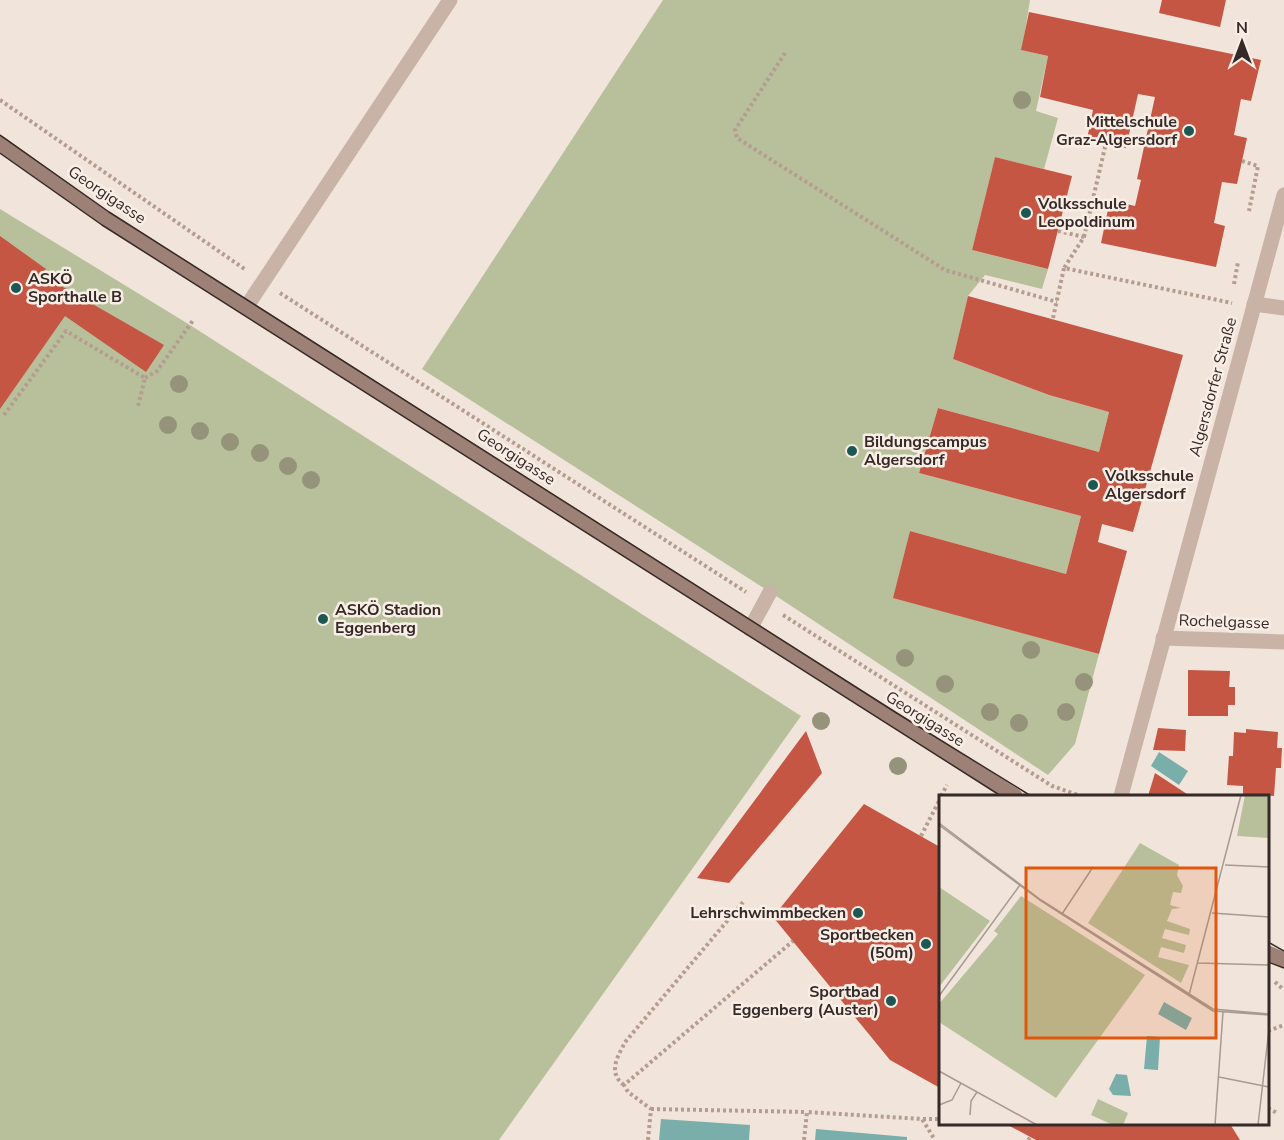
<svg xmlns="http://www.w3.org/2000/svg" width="1284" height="1140" viewBox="0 0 1284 1140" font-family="'Nunito Sans',sans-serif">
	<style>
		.green { fill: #b7c09a }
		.water { fill: #79aeab }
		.building { fill: #c65644 }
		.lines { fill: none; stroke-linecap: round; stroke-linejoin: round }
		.path { stroke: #b59c90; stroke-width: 4; stroke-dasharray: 3 3; stroke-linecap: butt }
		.service { stroke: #c9b2a6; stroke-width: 15 }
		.minor { stroke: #c9b2a6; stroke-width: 15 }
		.tertiary { stroke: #c9b2a6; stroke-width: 15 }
		.secondary { stroke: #9d8177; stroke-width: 15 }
		.tram { stroke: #352a27; stroke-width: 1.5 }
		.tree { fill: #95947a }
		.poi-dot { fill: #1d5754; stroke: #f9eee6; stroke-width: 2 }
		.labels { text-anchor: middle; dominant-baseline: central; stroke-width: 5; stroke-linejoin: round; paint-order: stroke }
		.poi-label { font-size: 16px; font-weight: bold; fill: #352a27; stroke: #f9eee6; text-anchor: start }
		.street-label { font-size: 16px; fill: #352a27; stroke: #f9eee6 }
		.inset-road { fill: none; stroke: #a69a92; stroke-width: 1.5 }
		.view { fill: #df570d; fill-opacity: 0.15; stroke: #df570d; stroke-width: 3 }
		.inset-edge { fill: none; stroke: #352a27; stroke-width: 3 }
	</style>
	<rect width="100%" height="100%" fill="#f1e4da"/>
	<g class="green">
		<polygon points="663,0 1030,0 1022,50 1048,56 1036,111 1058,118 1044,169 995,157 972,250 1048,269 1042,289 985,275 968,296 953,359 1049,395 1109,412 1099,452 938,408 919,473 1081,516 1066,574 910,531 894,597 1099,654 1075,744 1048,775 770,592 422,369"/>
		<polygon points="0,209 190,325 801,716 499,1140 0,1140"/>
	</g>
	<g class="water">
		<polygon points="1159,752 1188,771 1179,785 1151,766"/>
		<polygon points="661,1119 750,1125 749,1140 659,1140"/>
		<polygon points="816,1129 907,1137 907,1140 815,1140"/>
	</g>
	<g class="building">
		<polygon points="1162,0 1226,0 1220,27 1159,13"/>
		<polygon points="1029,12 1261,60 1251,101 1241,99 1234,135 1247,138 1237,184 1222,182 1214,223 1225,226 1216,267 1101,243 1110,200 1135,206 1141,180 1137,179 1155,97 1138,94 1126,148 1087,139 1093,110 1040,97 1048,56 1021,50"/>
		<polygon points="995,157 1072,176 1048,269 972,250"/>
		<polygon points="0,236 46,269 42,275 164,345 146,372 65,316 0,409"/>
		<polygon points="968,296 1183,355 1133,532 1102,524 1098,542 1127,551 1099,654 893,598 910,531 1066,574 1081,516 919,473 938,408 1099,452 1109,412 1049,395 953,359"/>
		<polygon points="1188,670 1230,671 1229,687 1235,687 1235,705 1228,705 1228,716 1188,716"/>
		<polygon points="1158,728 1186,730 1185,751 1153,750"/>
		<polygon points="1246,729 1278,732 1277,748 1282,748 1281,768 1276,768 1274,796 1243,794 1243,786 1227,785 1229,756 1233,756 1234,732 1246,733"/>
		<polygon points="806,731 822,773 729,883 697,878"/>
		<polygon points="1155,773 1190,796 1148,796"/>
		<polygon points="864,804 940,847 940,1088 890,1060 773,917"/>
		<polygon points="1006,1124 1230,1124 1240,1140 1036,1140"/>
	</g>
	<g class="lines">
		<g class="path">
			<polyline points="785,53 735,130 737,138 945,270 1057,302"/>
			<polyline points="0,100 246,270"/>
			<polyline points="1242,161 1258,166 1249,211"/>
			<polyline points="1058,231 1084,237 1064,268"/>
			<polyline points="1084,237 1106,143"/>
			<polyline points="1234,284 1238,262"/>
			<polyline points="280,293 746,592"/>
			<polyline points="1053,318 1064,268 1232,303"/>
			<polyline points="145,378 157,371 194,319"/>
			<polyline points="4,415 66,331 145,378 138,406"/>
			<polyline points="783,615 1052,786 1081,796"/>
			<polyline points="941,796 947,785"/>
			<polyline points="921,836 940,799"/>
			<polyline points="1275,982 1284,990"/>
			<polyline points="1268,1031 1284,1025"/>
			<path d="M 624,1085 C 607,1073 618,1055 626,1041 L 744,901"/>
			<polyline points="1268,1108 1277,1113"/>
			<polyline points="651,1109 807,1112"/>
			<polyline points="923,1119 940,1119"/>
			<polyline points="648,1140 651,1109 628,1092 624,1085 793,941"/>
			<polyline points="804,1140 807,1112 922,1119 935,1140"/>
			<polyline points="1028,1140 1031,1137"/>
		</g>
		<g class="service">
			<polyline points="247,306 450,0"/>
			<polyline points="750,629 770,592"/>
		</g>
		<g class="minor">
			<polyline points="1254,304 1284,308"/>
			<polyline points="1163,638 1284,642"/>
		</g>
		<polyline class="tertiary" points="1121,796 1284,195"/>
		<g class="secondary">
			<polyline points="0,143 105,218 1015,796"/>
			<polyline points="1268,953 1284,960"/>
		</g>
		<g class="tram">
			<polyline points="0,135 109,212 895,712 1031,796"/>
			<polyline points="0,153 102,225 1001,796"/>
			<polyline points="1268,942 1284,951"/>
			<polyline points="1268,962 1284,968"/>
		</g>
	</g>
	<g class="tree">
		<circle cx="1022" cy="100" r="9"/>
		<circle cx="179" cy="384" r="9"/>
		<circle cx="168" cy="425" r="9"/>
		<circle cx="200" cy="431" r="9"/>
		<circle cx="230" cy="442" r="9"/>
		<circle cx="260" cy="453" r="9"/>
		<circle cx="288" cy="466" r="9"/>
		<circle cx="311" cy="480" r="9"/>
		<circle cx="1031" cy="650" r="9"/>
		<circle cx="905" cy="658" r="9"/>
		<circle cx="1084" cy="682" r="9"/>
		<circle cx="945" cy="684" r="9"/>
		<circle cx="990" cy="712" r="9"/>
		<circle cx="1066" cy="712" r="9"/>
		<circle cx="821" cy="721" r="9"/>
		<circle cx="1019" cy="723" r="9"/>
		<circle cx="898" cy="766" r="9"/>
	</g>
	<g class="poi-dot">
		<circle cx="1189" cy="131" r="6"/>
		<circle cx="1026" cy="213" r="6"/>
		<circle cx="16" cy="288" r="6"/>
		<circle cx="852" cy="451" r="6"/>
		<circle cx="1093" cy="485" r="6"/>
		<circle cx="323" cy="619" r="6"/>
		<circle cx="858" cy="913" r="6"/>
		<circle cx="926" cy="944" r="6"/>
		<circle cx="891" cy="1001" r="6"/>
	</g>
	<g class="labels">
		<g class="poi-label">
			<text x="1177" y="122" text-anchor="end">Mittelschule<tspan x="1177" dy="18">Graz-Algersdorf</tspan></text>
			<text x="1038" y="204">Volksschule<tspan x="1038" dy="18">Leopoldinum</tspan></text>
			<text x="28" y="279">ASKÖ<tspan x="28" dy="18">Sporthalle B</tspan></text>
			<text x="864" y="442">Bildungscampus<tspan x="864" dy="18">Algersdorf</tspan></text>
			<text x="1105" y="476">Volksschule<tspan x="1105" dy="18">Algersdorf</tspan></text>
			<text x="335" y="610">ASKÖ Stadion<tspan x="335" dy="18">Eggenberg</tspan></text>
			<text x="846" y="913" text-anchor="end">Lehrschwimmbecken</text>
			<text x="914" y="935" text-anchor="end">Sportbecken<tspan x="914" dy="18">(50m)</tspan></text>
			<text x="879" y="992" text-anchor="end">Sportbad<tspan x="879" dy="18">Eggenberg (Auster)</tspan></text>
		</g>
		<g class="street-label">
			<text transform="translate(107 195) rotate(34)">Georgigasse</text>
			<text transform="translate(1213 387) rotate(-75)">Algersdorfer Straße</text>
			<text transform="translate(516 457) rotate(33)">Georgigasse</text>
			<text transform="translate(1224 622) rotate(2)">Rochelgasse</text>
			<text transform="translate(925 719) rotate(32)">Georgigasse</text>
		</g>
	</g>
	<g transform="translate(939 795)">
		<rect width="330" height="330" fill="#f1e4da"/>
		<path d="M 306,0 L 330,0 L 330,43 L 298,41 ZM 201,48 L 240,70 L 238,80 L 244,91 L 242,98 L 234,97 L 231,110 L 242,113 L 233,114 L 228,126 L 251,134 L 250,140 L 226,134 L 223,143 L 247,150 L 245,158 L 222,152 L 219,162 L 250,170 L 242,188 L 149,128 ZM 0,92 L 51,126 L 0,192 ZM 82,101 L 206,180 L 117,303 L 0,227 L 0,209 L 59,139 L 55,136 ZM 159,304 L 189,318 L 184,330 L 174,330 L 152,320 Z" fill="#b7c09a"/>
		<path d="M 225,207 L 253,223 L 247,235 L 219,219 ZM 208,241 L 221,242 L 219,275 L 205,274 ZM 177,279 L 188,280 L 192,301 L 174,300 L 170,294 Z" fill="#79aeab"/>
		<path class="inset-road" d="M 0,28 L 102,105 L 274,214 L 330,219M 0,30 L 102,106 L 274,216 L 330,220M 286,70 L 330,72M 273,118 L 330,122M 123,119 L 154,72M 259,168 L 330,170M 250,200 L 302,0M 0,201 L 81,90M 0,276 L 98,330M 280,282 L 330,292M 0,310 L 13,305 L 22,288M 31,320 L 32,306 L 38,297M 276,330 L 284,217M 319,330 L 330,234"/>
		<path class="view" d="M 87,73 L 277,73 L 277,243 L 87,243 Z"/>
		<rect width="330" height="330" class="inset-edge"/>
	</g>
	<g transform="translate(1242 42)" stroke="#f9eee6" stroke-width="4.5" paint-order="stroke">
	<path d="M0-4.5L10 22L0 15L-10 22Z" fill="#352a27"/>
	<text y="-9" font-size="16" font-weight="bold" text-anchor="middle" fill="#352a27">N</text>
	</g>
</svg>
